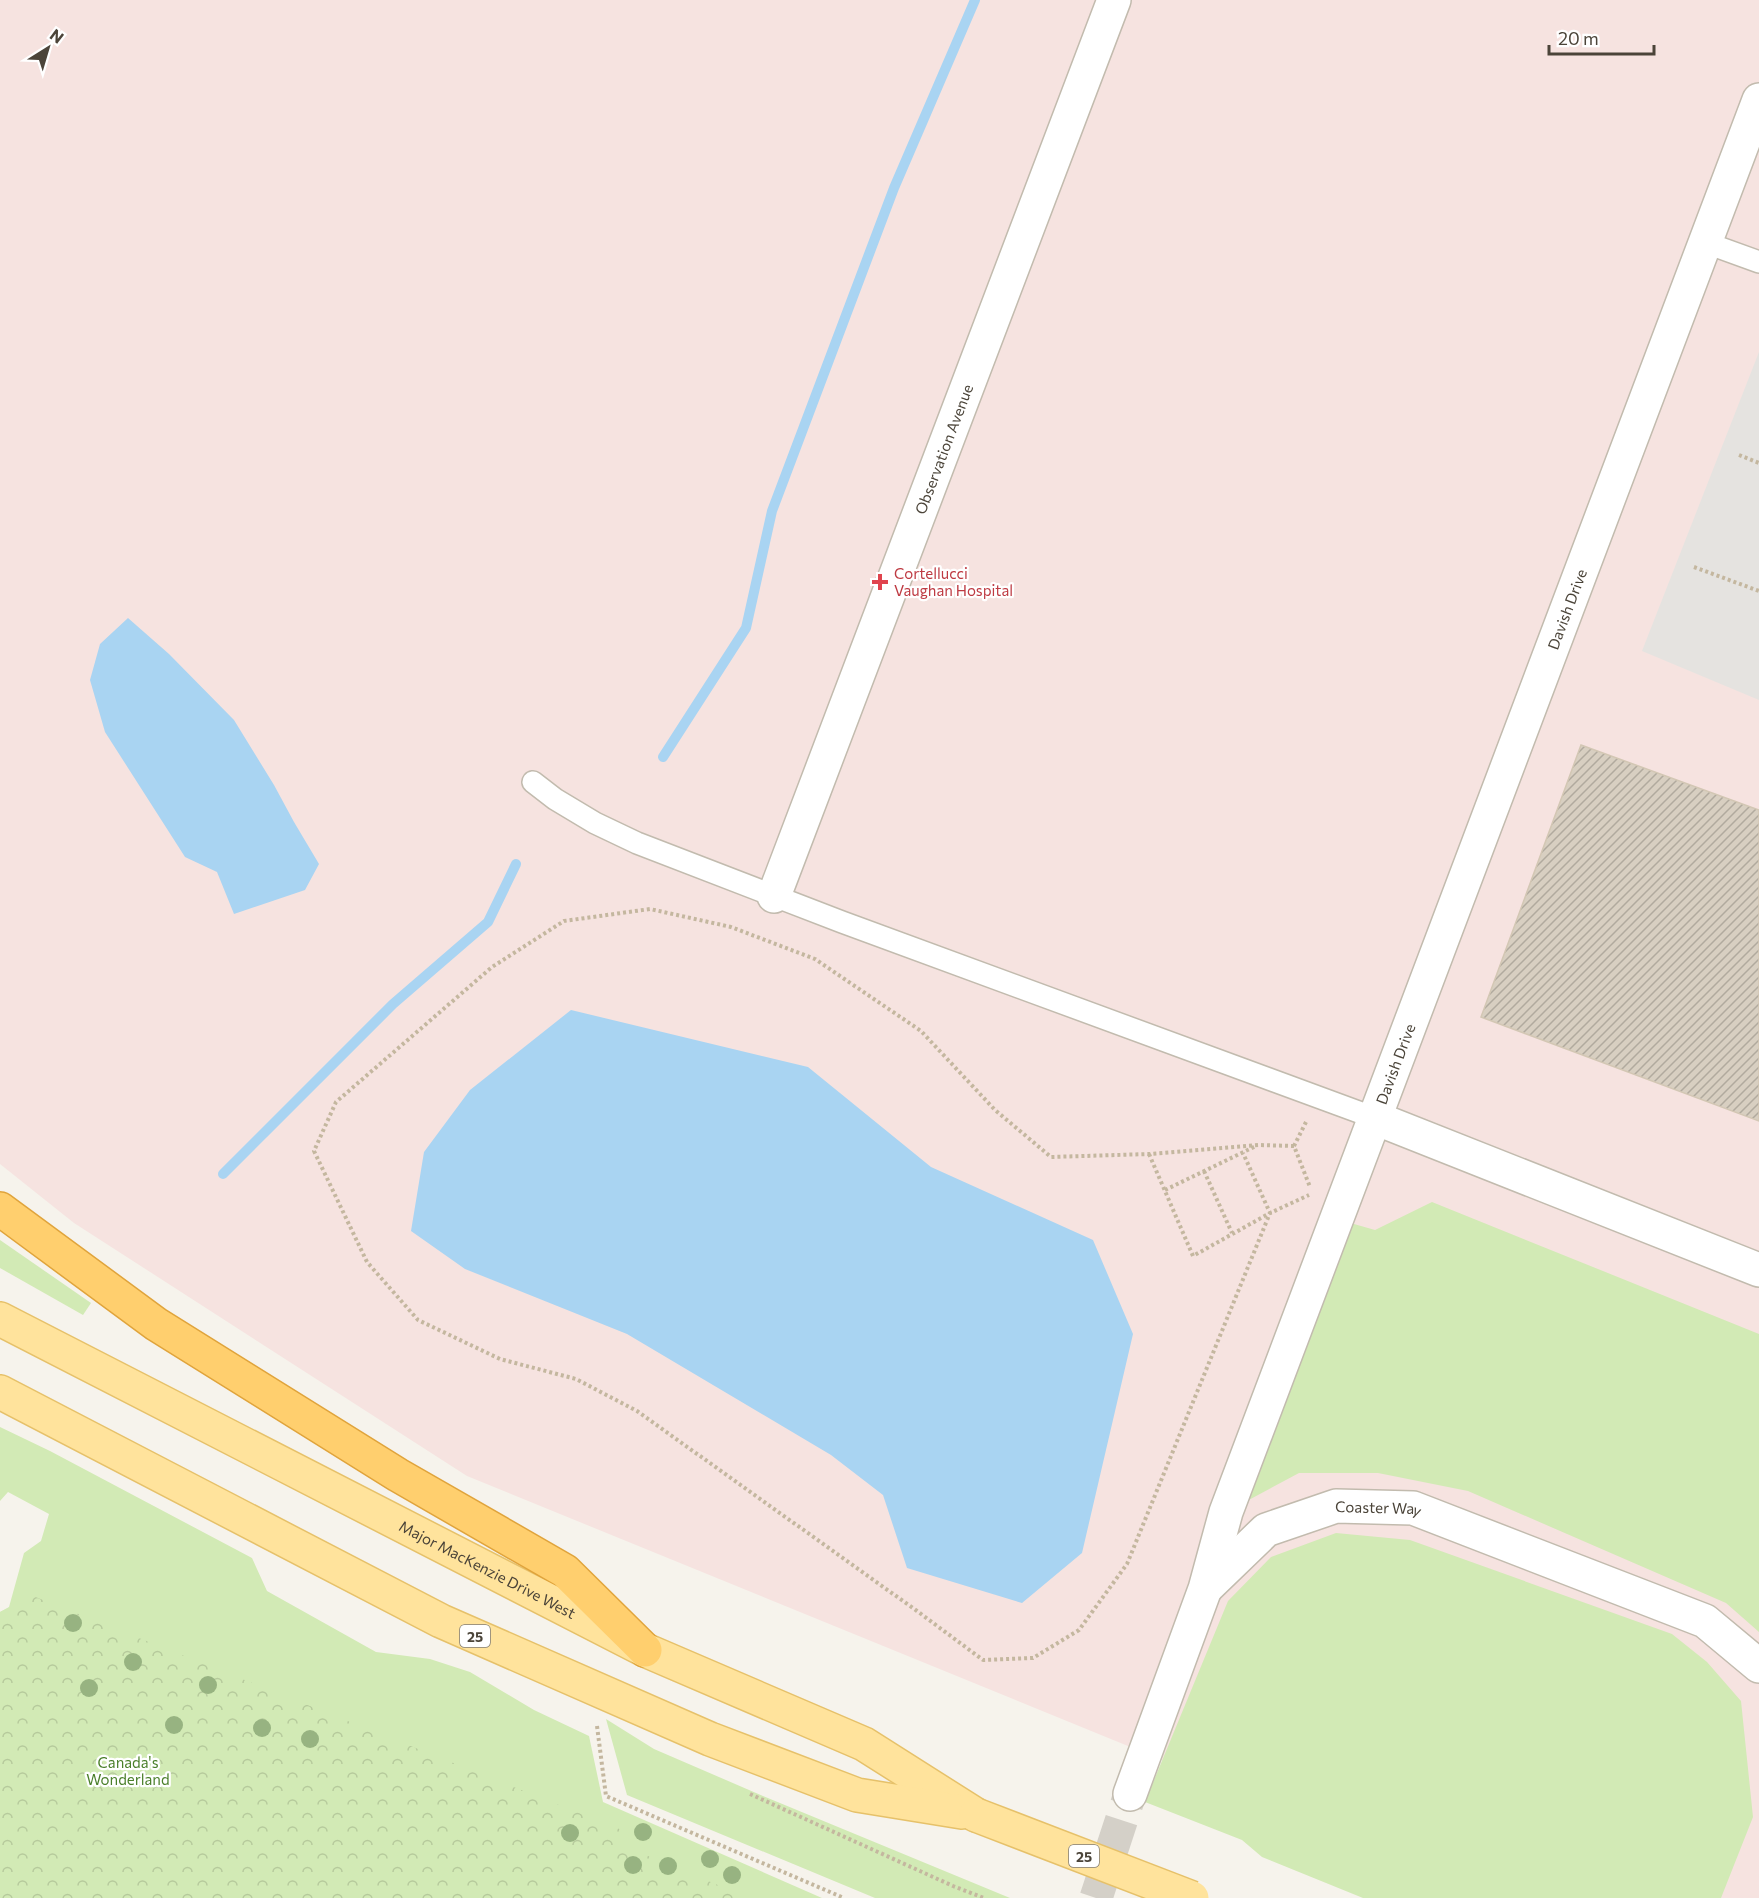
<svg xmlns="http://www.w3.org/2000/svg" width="1759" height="1898" viewBox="0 0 1759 1898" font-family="Commissioner,sans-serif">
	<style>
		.medical { fill: #f6e3e0 }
		.grass { fill: #d2eab5 }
		.park { fill: url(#park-crowns) }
		.parking { fill: #e5e3e0 }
		.water { fill: #a9d4f2 }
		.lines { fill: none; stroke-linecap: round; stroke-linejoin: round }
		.stream { stroke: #a9d4f2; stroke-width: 10 }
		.building { fill: url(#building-hatch); stroke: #d3c7b4; stroke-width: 1.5 }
		.street-tunnel { stroke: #d4d0c8; stroke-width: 33; stroke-dasharray: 33 16; stroke-linecap: butt }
		.lane-casing { stroke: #c2bbae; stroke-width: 24 }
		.street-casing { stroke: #c2bbae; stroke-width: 36 }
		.primary-casing { stroke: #e6c16a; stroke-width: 36 }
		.highway-casing { stroke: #e0a43c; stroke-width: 36 }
		.path { stroke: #c4b79f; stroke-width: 4; stroke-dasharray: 3 3; stroke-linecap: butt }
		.lane { stroke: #fff; stroke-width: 21 }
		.street { stroke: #fff; stroke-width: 33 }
		.primary { stroke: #ffe39c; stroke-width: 33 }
		.highway { stroke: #ffcf6e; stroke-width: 33 }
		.primary-bridge-casing { stroke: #e6c16a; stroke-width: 36; stroke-linecap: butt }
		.primary-bridge { stroke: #ffe39c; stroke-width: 33 }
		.tree { fill: #97b381 }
		.health-dot { fill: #e0444e; stroke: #fff; stroke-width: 2 }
		.labels { text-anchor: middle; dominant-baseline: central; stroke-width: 4.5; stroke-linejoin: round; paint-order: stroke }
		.shield { fill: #fff; stroke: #817c74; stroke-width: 1.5 }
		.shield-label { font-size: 14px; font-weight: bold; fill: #4b4439 }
		.street-label { font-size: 15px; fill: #4b4439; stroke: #fff }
		.health-label { font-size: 15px; fill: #be3a42; stroke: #fff; text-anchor: start }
		.park-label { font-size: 15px; fill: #4a7f2a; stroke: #fff }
	</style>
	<defs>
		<pattern id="park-crowns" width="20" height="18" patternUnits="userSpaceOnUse" patternTransform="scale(1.5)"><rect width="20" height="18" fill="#d2eab5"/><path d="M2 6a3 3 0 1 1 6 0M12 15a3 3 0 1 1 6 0" fill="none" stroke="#b6ca9c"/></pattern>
		<pattern id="building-hatch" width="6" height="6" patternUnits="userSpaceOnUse" patternTransform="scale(1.5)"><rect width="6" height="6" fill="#d8cfc1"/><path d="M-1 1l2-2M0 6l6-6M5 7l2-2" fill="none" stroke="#b1aa9e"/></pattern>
	</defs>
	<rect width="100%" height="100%" fill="#f6f3ec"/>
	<polygon class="medical" points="0,0 1759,0 1759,1898 1500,1898 467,1476 74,1223 0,1164"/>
	<g class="grass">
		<polygon points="1432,1202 1759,1334 1759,1632 1726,1603 1468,1491 1378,1473 1299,1473 1245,1502 1347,1222 1375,1230"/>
		<polygon points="0,1240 91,1303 83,1315 0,1268"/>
		<polygon points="0,1427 50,1451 252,1558 267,1591 376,1652 430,1659 470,1672 534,1710 589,1736 603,1802 822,1898 325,1898 0,1612 9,1607 24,1553 41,1541 49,1514 8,1492 0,1501"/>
		<polygon points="1336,1533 1410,1540 1672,1634 1707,1662 1741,1701 1753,1817 1721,1898 1363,1898 1262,1857 1242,1840 1145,1802 1228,1601 1271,1557"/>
		<polygon points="606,1719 654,1749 763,1796 1010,1898 875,1898 627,1795"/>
	</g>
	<polygon class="park" points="33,1596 622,1830 629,1848 749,1898 0,1898 0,1612"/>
	<polygon class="parking" points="1759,352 1759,700 1642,651"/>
	<g class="water">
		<polygon points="128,618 169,654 234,720 274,785 294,822 319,864 305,890 234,914 217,872 185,857 105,732 90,680 100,644"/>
		<polygon points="571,1010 808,1067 931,1167 1093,1240 1133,1334 1082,1553 1022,1603 907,1568 883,1495 831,1455 627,1334 465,1269 411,1231 424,1152 470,1090"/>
	</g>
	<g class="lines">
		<g class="stream">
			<polyline points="663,757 746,628 772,511 894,188 975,0"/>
			<polyline points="223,1174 393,1004 488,922 516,864"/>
		</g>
	</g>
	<polygon class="building" points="1581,745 1759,810 1759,1121 1481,1017"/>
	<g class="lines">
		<polyline class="street-tunnel" points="1096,1898 1130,1794"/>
		<g class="lane-casing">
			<g id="lane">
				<polyline points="1704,242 1759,262"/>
				<polyline points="533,782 555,799 595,823 637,843 842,922 1375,1118"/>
			</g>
		</g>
		<g class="street-casing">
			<g id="street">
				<path id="s1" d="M 774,896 L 1114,0"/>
				<polyline points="1375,1118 1759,1270"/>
				<path id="s2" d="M 1206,1588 L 1266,1530 L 1336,1506 L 1413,1508 L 1705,1621 L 1759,1666"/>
				<path id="s3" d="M 1130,1794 L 1205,1589 L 1226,1512 L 1759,100"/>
			</g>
		</g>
		<g class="primary-casing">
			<g id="primary">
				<path id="s4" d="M 0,1319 L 645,1650 L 864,1744 L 976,1815"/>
				<polyline points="0,1392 441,1621 710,1739 857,1795 962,1812"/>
			</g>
		</g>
		<g class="highway-casing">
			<polyline id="highway" points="0,1209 156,1324 398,1475 565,1571 645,1650"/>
		</g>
		<g class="path">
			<polyline points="1739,455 1759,463"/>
			<polyline points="1694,567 1759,591"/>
			<polyline points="1306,1122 1294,1146 1310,1187"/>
			<polyline points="1294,1146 1259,1145 1149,1154 1051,1157 995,1110 921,1031 815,959 731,927 650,909 564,921 492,967 336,1102 314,1151 367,1262 418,1320 500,1359 576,1379 637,1411 917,1611 983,1660 1033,1658 1079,1630 1127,1564 1270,1213 1309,1195"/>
			<polyline points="1149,1154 1193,1256 1270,1213 1243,1153"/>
			<polyline points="1204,1171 1232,1233"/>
			<polyline points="1165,1190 1256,1146"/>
			<polyline points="597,1726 606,1796 844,1898"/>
			<polyline points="750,1794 953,1886 984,1898"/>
		</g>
		<use href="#lane" class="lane"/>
		<use href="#street" class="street"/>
		<use href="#primary" class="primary"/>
		<use href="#highway" class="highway"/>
		<g class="primary-bridge-casing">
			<polyline id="primary-bridge" points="976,1815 1192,1898"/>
		</g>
		<use href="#primary-bridge" class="primary-bridge"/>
	</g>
	<g class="tree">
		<circle cx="73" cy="1623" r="9"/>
		<circle cx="133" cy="1662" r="9"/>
		<circle cx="208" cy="1685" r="9"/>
		<circle cx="89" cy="1688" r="9"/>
		<circle cx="174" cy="1725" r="9"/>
		<circle cx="262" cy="1728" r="9"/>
		<circle cx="310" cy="1739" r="9"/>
		<circle cx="643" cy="1832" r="9"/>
		<circle cx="570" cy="1833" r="9"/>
		<circle cx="710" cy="1859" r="9"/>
		<circle cx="633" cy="1865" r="9"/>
		<circle cx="668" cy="1866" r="9"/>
		<circle cx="732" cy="1875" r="9"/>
	</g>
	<path class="health-dot" d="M877 573h6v6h6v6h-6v6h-6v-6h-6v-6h6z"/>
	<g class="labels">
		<g class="shield">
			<rect x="460" y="1625" width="30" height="22" rx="4.5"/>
			<rect x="1069" y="1845" width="30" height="22" rx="4.5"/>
		</g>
		<g class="shield-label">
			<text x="475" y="1636">25</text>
			<text x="1084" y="1856">25</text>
		</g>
		<g class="street-label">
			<text stroke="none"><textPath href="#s1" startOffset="478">Observation Avenue</textPath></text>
			<text stroke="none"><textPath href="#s3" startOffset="1263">Davish Drive</textPath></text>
			<text stroke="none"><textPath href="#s3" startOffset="777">Davish Drive</textPath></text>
			<text stroke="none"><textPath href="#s2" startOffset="200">Coaster Way</textPath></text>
			<text stroke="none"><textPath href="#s4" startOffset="548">Major MacKenzie Drive West</textPath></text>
		</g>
		<g class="health-label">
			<text x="894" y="573">Cortellucci<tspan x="894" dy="17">Vaughan Hospital</tspan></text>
		</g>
		<g class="park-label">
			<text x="128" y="1762">Canada's<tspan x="128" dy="17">Wonderland</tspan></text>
		</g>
	</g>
	<g transform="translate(48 48) rotate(37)" stroke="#ffffff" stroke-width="4.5" paint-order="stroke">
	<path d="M0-4.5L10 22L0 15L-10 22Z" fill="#4b4439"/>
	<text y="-9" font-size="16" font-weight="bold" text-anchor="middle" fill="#4b4439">N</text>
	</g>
	<path d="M1549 45v9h105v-9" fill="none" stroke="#4b4439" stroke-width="3"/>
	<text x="1558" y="45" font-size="18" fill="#4b4439" stroke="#ffffff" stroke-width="4.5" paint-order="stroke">20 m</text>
</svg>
